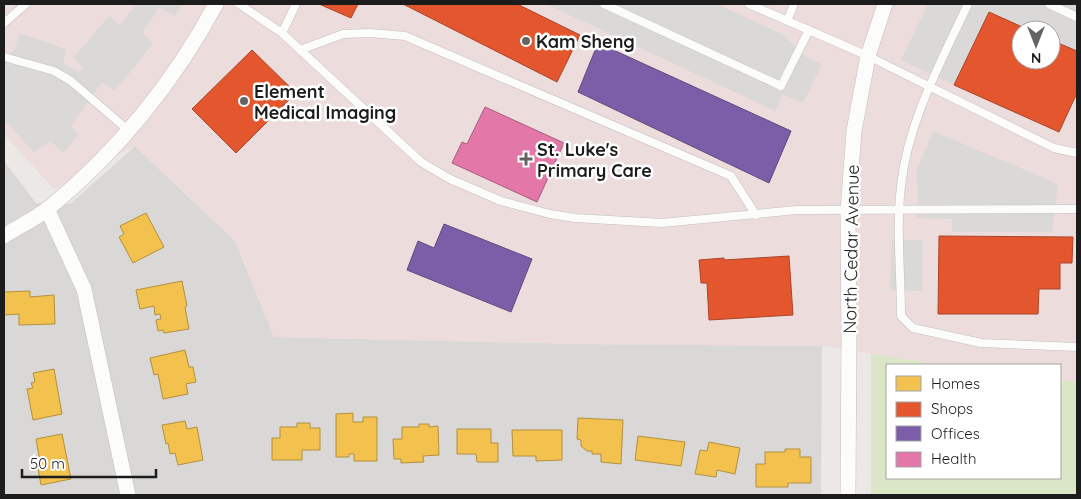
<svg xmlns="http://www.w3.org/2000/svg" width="1081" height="499" viewBox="0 0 1081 499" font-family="Quicksand,sans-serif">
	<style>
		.residential { fill: #dad8d7 }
		.commercial { fill: #ecdcdc; fill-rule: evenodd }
		.grass { fill: #dae6c6 }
		.parking { fill: #dbd9d8 }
		.homes { fill: #f2c14e; stroke: #b2903f }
		.shops { fill: #e4572e; stroke: #a84529 }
		.offices { fill: #7b5ea7; stroke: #5e4a7d }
		.health { fill: #e377a8; stroke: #a75c7e }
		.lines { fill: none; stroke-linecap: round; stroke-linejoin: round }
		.service-casing { stroke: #c2c0bf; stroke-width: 9 }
		.minor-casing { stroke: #c2c0bf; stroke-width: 16 }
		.service { stroke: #fcfcfb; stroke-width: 8 }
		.minor { stroke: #fcfcfb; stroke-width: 15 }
		.poi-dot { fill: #646362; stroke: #fff; stroke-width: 2 }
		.labels { text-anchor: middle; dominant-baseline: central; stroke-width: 5; stroke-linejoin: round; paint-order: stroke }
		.poi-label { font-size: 18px; font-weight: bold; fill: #1c1c1c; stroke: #fff; text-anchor: start }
		.street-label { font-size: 18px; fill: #1c1c1c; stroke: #fff }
	</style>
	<rect width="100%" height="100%" fill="#ebe8e5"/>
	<polygon class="residential" points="135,146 235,241 274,337 580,344 822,346 821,495 4,495 4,161 36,203 70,204"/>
	<path class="commercial" d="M 4,4 L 1077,4 L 1077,382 L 1060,381 L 1060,365 L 942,365 L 822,346 L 580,344 L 274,337 L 235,241 L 135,146 L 54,189 L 4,134 ZM 1021,30 L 1051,30 L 1051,60 L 1021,60 Z"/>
	<polygon class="grass" points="871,354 942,365 887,365 887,478 1060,478 1060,381 1077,382 1077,495 871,495"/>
	<g class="parking">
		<polygon points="137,4 182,4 175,16 159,8 142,32 153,43 115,91 102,82 71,126 79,134 63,153 51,141 34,152 4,120 4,60 14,50 20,33 66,49 63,64 79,72 83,68 74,57 109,16 120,25"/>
		<polygon points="546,4 717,4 782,34 807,57 822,64 803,103 783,95 775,111"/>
		<polygon points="928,4 1077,4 1077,54 1051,42 1051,30 1026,30 989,12 954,85 901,60"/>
		<polygon points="933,131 1058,184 1052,232 952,232 952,219 917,218 918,200 916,172"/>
		<polygon points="892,240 923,240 922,291 890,290"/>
	</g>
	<g class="homes">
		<polygon points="146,213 164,247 133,263 119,237 124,234 120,226"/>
		<polygon points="182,281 187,306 185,307 189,329 164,333 163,330 158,331 156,320 161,319 160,314 155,315 154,306 140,309 136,290"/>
		<polygon points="30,291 30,297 54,295 55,324 19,325 19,314 4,315 4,292"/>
		<polygon points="185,350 189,367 193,367 196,382 186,384 188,394 163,399 158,374 154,375 150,358"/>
		<polygon points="54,369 62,414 33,420 27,389 33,388 31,383 35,382 33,373"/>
		<polygon points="353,413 353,422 363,422 363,417 377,417 377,461 354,461 354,454 349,454 349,457 336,457 336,414"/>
		<polygon points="578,418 623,420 621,464 601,462 601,454 592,454 592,451 587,451 581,446 581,440 577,439"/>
		<polygon points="185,421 187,429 197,427 203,460 178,465 175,453 170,454 168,443 166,444 162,425"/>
		<polygon points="297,423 310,423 310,428 320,428 320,450 302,450 302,460 272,460 272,438 280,438 280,427 297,427"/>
		<polygon points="419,424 429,424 429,427 438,426 439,455 423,456 424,462 401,463 401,459 394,459 393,439 402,439 402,427 419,427"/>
		<polygon points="457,429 491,429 491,443 498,443 498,462 477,462 476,454 457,454"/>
		<polygon points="512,430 562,430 562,460 536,461 536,456 513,456"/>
		<polygon points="62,434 71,479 41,485 37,463 40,462 36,439"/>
		<polygon points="638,436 685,442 681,466 635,460"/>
		<polygon points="709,442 740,448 735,474 717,470 716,477 695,474 700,450 707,451"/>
		<polygon points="785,449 800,449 800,457 811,457 811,483 788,483 788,487 756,487 756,464 765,464 765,452 785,452"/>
	</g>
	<g class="shops">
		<polygon points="319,4 358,4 351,18"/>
		<polygon points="403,4 517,4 580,35 557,82"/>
		<polygon points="989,12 1029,30 1021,30 1021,60 1051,60 1051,40 1077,51 1077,93 1059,132 954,85"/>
		<polygon points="252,50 296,93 236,153 192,109"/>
		<polygon points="939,236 1073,237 1072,263 1060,263 1060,289 1039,289 1038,314 938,314"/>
		<polygon points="789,256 793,315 709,320 707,283 701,283 699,260 724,258 724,260"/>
	</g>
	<g class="offices">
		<polygon points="598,43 791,131 769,183 578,92"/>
		<polygon points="444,224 532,259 511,312 407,270 418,241 434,248"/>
	</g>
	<polygon class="health" points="485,107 564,143 537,202 452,163 462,142 467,144"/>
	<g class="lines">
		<g class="service-casing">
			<g id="service">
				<polyline points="239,4 282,33 296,4"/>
				<polyline points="604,4 781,86 809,30"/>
				<polyline points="749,4 868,56 1054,148 1077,153"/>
				<path d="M 968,4 C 941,62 908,121 901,186 C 896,229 901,273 901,316 L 913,328 L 981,343 L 1077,347"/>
				<polyline points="1049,4 1077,17"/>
				<polyline points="787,21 794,4"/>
				<polyline points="4,23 26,4"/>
				<polyline points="282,33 421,162 450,179 501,201 550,214 575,218 662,223 797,210 1077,209"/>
				<polyline points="300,50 343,34 370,33 405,36 731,176 756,215"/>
				<polyline points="4,57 54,71 71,81 129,131"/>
			</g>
		</g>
		<g class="minor-casing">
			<g id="minor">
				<polyline points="47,209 84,289 128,495"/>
				<path d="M 4,236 C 18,227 35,219 49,208 C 118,151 174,82 216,4"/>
				<polyline points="848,495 849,332 848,211 854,131 868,56 885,4"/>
			</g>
		</g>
		<use href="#service" class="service"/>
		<use href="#minor" class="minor"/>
	</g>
	<g class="poi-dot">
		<circle cx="526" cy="41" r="5"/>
		<circle cx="244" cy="101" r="5"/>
		<path d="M523.5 151.5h5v5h5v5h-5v5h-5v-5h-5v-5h5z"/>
	</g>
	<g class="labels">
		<g class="poi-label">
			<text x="536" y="41">Kam Sheng</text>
			<text x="254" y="91">Element<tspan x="254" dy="21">Medical Imaging</tspan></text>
			<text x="537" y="149">St. Luke's<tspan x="537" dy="21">Primary Care</tspan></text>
		</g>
		<g class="street-label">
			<text transform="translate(851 249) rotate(-89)">North Cedar Avenue</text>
		</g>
	</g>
	<rect width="1081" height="499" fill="none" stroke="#1c1c1c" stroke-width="10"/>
	<rect x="886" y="364" width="175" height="115" fill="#ffffff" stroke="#a4a4a4"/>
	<rect x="896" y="376" width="25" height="15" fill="#f2c14e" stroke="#a4a4a4"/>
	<text x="931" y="389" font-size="15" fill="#1c1c1c">Homes</text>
	<rect x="896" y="402" width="25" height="15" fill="#e4572e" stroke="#a4a4a4"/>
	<text x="931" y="414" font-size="15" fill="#1c1c1c">Shops</text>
	<rect x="896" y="426" width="25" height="15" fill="#7b5ea7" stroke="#a4a4a4"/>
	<text x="931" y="439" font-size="15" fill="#1c1c1c">Offices</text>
	<rect x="896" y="452" width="25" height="15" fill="#e377a8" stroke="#a4a4a4"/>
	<text x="931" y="464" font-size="15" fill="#1c1c1c">Health</text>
	<g transform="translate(1036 45) rotate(180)"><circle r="24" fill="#ffffff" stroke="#a4a4a4"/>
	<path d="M0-4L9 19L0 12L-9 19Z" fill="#646362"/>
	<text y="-8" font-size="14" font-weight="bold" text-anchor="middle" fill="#1c1c1c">N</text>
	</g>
	<path d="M22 469v8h134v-8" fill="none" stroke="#1c1c1c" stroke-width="2.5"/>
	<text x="30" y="469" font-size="15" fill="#1c1c1c" stroke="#ffffff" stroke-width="4" paint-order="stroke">50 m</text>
</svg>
